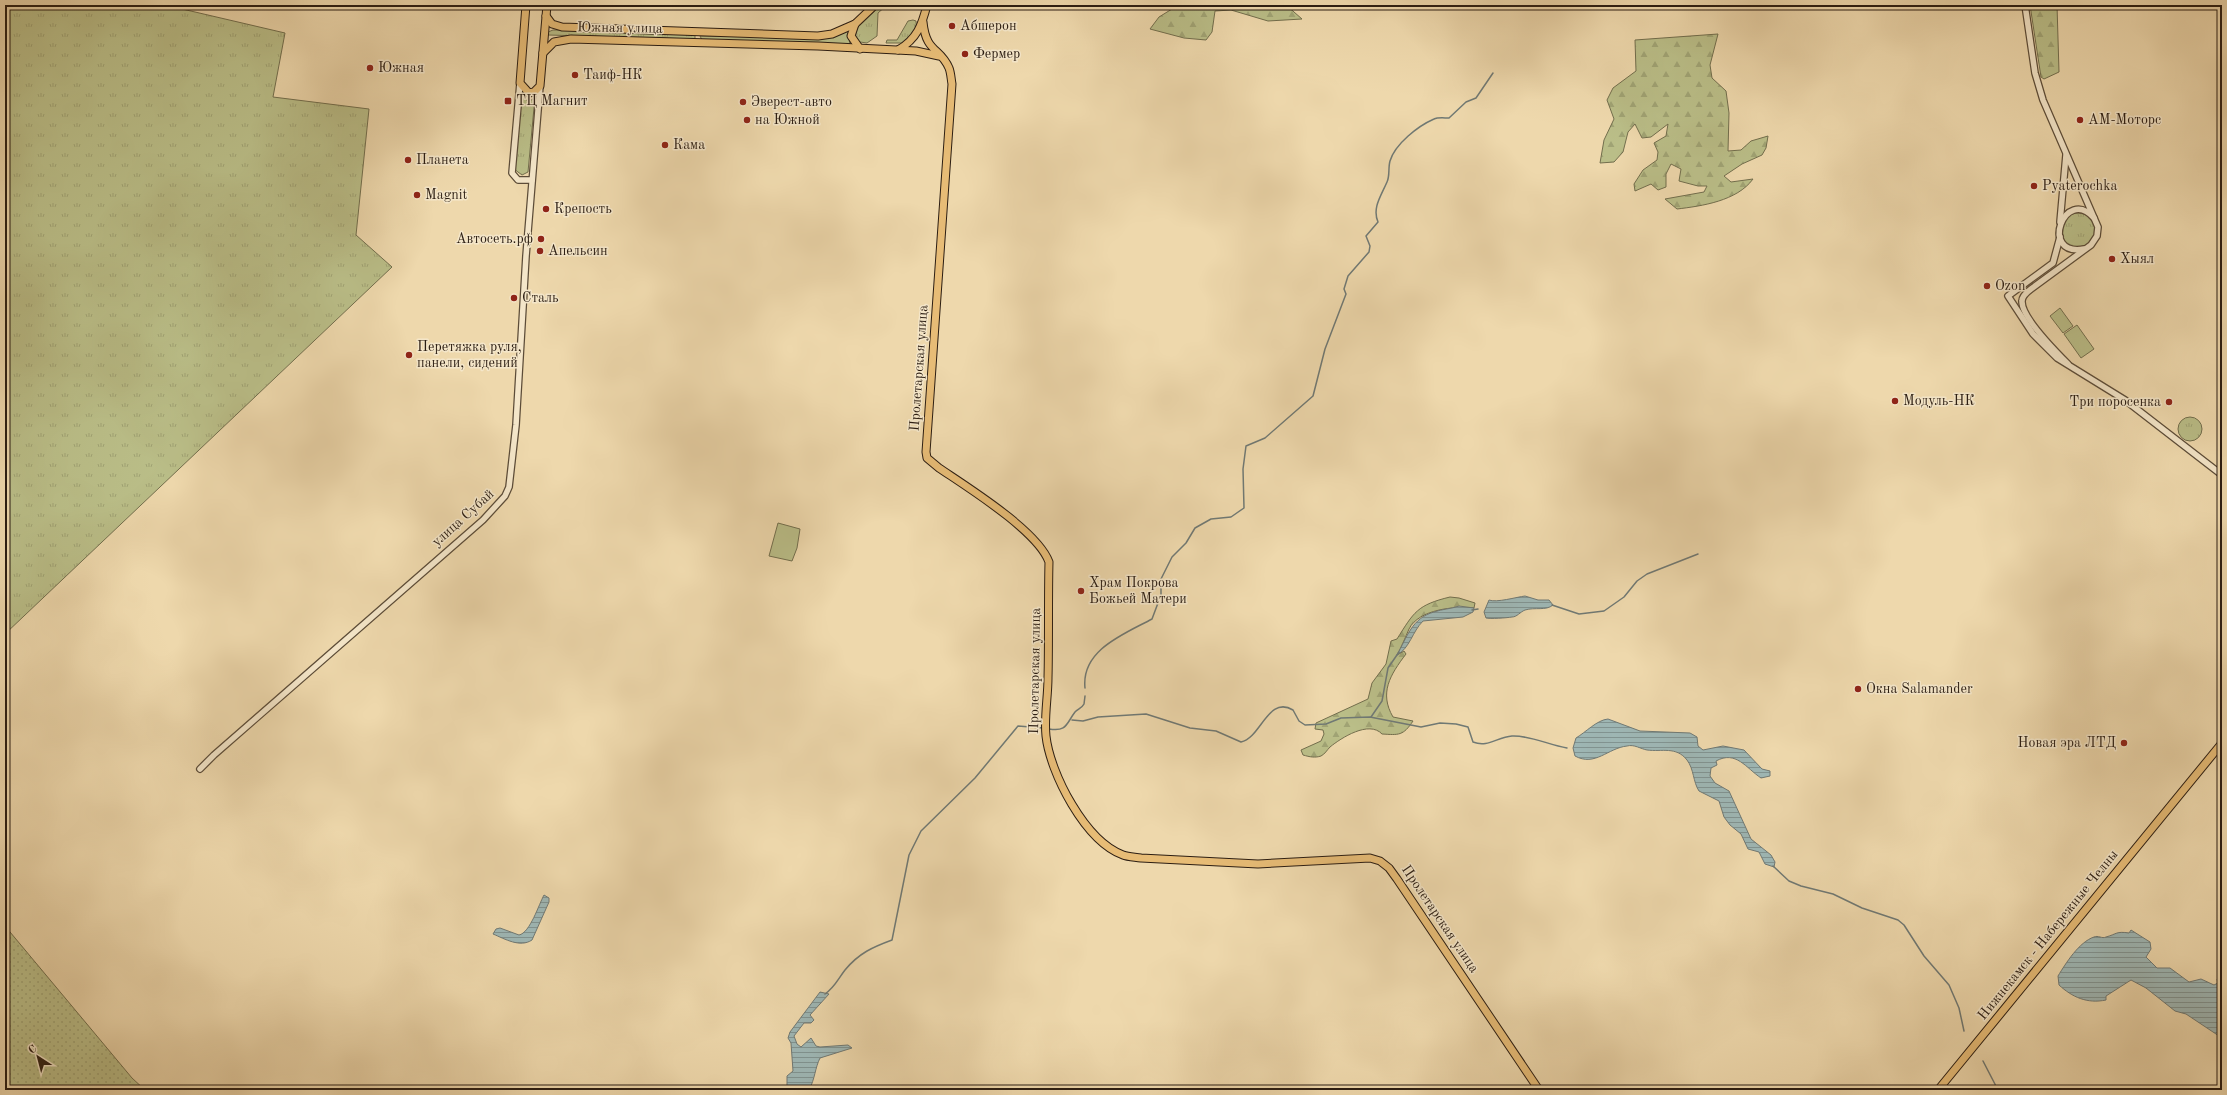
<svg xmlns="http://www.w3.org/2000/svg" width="2227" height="1095" viewBox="0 0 2227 1095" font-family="'Old Standard TT',serif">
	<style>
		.grass { fill: url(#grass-tufts); stroke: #726e4d }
		.forest { fill: url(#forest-firs); stroke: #726e4d }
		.park { fill: #babe88; stroke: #726e4d }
		.garden { fill: url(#garden-dots); stroke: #726e4d }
		.water { fill: url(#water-rules); stroke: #707974 }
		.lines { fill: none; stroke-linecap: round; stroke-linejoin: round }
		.stream { stroke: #707974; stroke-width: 1.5 }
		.minor-casing { stroke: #5c4c38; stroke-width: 8 }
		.major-casing { stroke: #2b1d12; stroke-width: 9 }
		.minor { stroke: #f4e6c9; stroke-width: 5.5 }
		.major { stroke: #e7bc76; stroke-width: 7 }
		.poi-dot { fill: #8f2418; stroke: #f4e6c9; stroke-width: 1.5 }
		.labels { text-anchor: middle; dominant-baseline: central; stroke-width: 3; stroke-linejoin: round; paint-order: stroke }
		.poi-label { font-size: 14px; fill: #2b1d12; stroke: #f4e6c9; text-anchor: start }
		.street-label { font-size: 14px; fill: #2b1d12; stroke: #f4e6c9 }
	</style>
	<defs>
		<pattern id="grass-tufts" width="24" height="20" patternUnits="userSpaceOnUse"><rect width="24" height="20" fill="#babe88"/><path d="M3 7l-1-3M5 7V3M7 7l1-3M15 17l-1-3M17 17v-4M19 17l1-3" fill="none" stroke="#a0a374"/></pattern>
		<pattern id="forest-firs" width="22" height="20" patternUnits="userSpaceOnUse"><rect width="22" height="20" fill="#babe88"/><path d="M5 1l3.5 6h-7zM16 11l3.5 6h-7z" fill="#a0a374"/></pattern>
		<pattern id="garden-dots" width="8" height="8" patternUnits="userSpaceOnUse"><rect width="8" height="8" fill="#babe88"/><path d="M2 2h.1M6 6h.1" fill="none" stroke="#a0a374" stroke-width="1.8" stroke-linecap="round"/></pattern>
		<pattern id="water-rules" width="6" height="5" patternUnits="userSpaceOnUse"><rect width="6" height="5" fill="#9eb7b5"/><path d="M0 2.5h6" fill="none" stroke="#819492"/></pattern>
	</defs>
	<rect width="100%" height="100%" fill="#eed8ac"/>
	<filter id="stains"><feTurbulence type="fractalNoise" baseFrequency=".005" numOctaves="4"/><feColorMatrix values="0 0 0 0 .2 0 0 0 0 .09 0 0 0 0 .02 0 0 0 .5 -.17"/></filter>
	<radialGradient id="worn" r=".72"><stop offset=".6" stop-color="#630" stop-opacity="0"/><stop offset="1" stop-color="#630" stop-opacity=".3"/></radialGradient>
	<g class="grass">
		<polygon points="5,5 165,5 285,33 273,97 369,109 356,235 392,267 5,634"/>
		<polygon points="881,5 887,5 878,13 877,36 867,43 860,42 855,37 856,29"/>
		<path d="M 913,20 L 916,21 C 918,31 909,37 903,43 L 886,43 L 887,40 L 897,40 L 908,21 Z"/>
		<polygon points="848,29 850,46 702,40 700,36 801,36"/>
		<polygon points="553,30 695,32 695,39 548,35 548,32"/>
		<polygon points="522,97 529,102 535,97 528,172 522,175 514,169"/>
		<circle cx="2078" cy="230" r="17"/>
		<circle cx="2190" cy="429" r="12"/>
	</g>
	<g class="forest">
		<polygon points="1170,5 1286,5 1302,19 1268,21 1231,10 1215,11 1212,32 1206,40 1184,38 1150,29 1159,17 1172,9"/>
		<polygon points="2030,5 2057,5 2059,72 2044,79 2041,77"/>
		<path d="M 1718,34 L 1710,65 L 1712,78 L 1726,91 L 1729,113 L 1728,151 L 1741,150 L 1751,141 L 1768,136 L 1766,148 L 1762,155 L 1742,164 L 1724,176 L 1731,182 L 1753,179 C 1737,201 1702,206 1677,209 L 1665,199 L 1704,192 L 1707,186 L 1698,186 L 1679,181 L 1681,169 L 1671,164 L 1666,174 L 1666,187 L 1658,190 L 1651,184 L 1635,191 L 1634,184 L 1643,170 L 1657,160 L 1658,152 L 1654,143 L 1666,136 L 1668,124 L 1651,137 L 1642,138 L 1635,124 L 1628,132 L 1623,152 L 1614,162 L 1600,163 L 1604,140 L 1614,119 L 1607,100 L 1613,88 L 1636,71 L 1635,40 Z"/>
		<path d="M 1450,597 L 1459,598 L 1475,603 L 1474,608 C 1455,606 1419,609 1409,629 C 1405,638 1402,646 1397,655 L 1404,651 L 1406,654 C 1390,675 1379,693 1393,717 L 1413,721 C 1403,736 1399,735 1382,734 C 1369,720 1341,738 1330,747 C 1327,750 1325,754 1321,756 C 1315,758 1310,757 1303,755 L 1301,750 L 1321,741 L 1324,734 L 1323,730 L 1315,729 L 1316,723 L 1368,699 L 1372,683 L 1386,664 L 1391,641 L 1397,639 C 1414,612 1417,605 1450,597 Z"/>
	</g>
	<g class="park">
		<polygon points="2060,308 2073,326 2063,333 2050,316"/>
		<polygon points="2077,325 2094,349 2081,358 2064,334"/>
		<polygon points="778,523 800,529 797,548 792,561 769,556"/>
	</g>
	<polygon class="garden" points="5,926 132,1078 145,1090 5,1090"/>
	<g class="water">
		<path d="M 1525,596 L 1538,600 L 1549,600 L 1553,605 C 1546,611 1535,607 1525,610 C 1520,612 1517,617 1512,617 C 1506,618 1490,619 1486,618 L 1484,612 L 1489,600 C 1496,603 1517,597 1525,596 Z"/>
		<path d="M 1459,606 L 1474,608 L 1473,612 L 1463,617 L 1423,621 C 1412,632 1410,648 1397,655 C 1407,637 1412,618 1434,612 C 1442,609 1451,609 1459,606 Z"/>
		<path d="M 1608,719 L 1640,731 L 1690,733 L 1697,737 L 1698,746 L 1703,750 L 1723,746 L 1744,750 L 1762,769 L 1770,771 L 1770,776 L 1761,778 C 1746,768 1736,750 1716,761 L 1717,765 L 1711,768 L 1710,776 L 1715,783 L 1729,791 L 1751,839 L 1771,855 L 1775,862 L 1774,867 L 1765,864 L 1759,852 L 1748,849 L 1741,834 L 1730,825 L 1724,817 L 1719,801 L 1699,791 C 1693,782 1694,769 1687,760 C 1676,746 1662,752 1647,750 C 1641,749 1634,744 1627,746 C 1608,748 1595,767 1575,756 L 1573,748 L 1576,738 C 1586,732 1597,720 1608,719 Z"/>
		<path d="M 544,895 L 549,898 L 549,902 L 532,940 C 520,948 505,939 493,934 L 496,929 L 500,928 L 519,935 C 530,933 539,904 544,895 Z"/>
		<path d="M 2131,930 L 2150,942 L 2151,949 L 2146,957 L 2157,968 L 2170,968 L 2189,982 L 2201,979 L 2214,985 L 2218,983 L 2217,979 L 2222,979 L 2222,1038 L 2186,1014 L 2175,1011 L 2146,988 L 2131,980 L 2106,996 L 2106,1000 C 2087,1004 2072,997 2059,985 L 2058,976 C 2066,963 2079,942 2094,937 C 2098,935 2102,939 2106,937 C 2117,934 2116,931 2129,933 Z"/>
		<path d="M 820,992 L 829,994 L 810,1015 L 814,1020 L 811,1023 L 804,1023 L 794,1036 L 797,1044 L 801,1047 L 811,1038 L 816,1046 L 820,1047 L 848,1045 L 852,1048 L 820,1058 C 815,1068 815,1079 809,1090 L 787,1090 L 787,1076 L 793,1071 L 791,1043 L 788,1038 L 790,1032 Z"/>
	</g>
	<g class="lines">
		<g class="stream">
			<polyline points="1552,605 1579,614 1604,611 1624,597 1637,581 1647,574 1698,554"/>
			<polyline points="1472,610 1478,609"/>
			<path d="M 1085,688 C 1081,650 1124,634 1152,619 L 1161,595 L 1161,579 L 1172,557 L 1186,543 L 1195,528 L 1211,519 L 1231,517 L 1244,508 L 1243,469 L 1246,446 L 1265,438 L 1313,396 L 1325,349 L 1346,294 L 1344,289 L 1348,276 L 1369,252 L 1370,246 L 1366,236 L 1378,222 C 1372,208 1381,196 1387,182 C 1390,176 1388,168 1390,161 C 1395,144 1418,126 1434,119 C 1438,117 1444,118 1449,118 L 1466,102 L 1476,98 L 1493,73"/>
			<polyline points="1371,717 1382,701 1388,668 1399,652"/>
			<path d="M 1072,720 L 1083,721 L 1098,717 L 1146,714 L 1190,728 L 1216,731 L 1241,742 C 1261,738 1268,695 1293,710 L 1299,721 L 1305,725 L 1326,724 L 1341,718 L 1370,717 L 1421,727 L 1440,723 L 1456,724 L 1468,727 L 1473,742 C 1488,748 1497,737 1512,736 C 1529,735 1549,745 1567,748"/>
			<path d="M 1049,729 C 1067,732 1066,724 1075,712 C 1078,709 1082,708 1084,704 L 1085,696"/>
			<polyline points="1773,866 1789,881 1801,886 1833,894 1862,908 1898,920 1904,925 1924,956 1949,985 1959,1008 1964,1031"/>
			<path d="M 825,994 C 835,987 838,979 845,970 C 859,953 873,947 892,940 L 909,855 L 921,831 L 975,778 L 1018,726 L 1043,728"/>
			<polyline points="1983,1061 1998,1090"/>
		</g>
		<g class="minor-casing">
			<g id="minor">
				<path d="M 2025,5 L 2035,73 L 2043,100 L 2098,227 L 2097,236 L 2091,245 L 2031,289 C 2027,292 2022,296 2022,301 C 2021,317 2057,353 2068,364"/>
				<polyline points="520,83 512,173 518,180 532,180"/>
				<polyline points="2060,222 2066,155"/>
				<polyline points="2060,237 2053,263 2008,296 2033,334 2057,358 2125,400 2222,475"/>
				<path d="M 2084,249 C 2038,257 2065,185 2094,218"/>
				<polyline points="200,769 214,755 483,520 505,496 509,487 516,425 526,256 540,86"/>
			</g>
		</g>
		<g class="major-casing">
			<g id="major">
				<polyline points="526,5 520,83 529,93 534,92 540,86 547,5"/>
				<polyline points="546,16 552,24 562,27 818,36 832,34 855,24"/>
				<path d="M 923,22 C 926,53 940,47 949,68 C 951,73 951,79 952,84 L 926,452 L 927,458 L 939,468 C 967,487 1038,531 1049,562 C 1048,601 1049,639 1048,678 C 1048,697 1044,717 1046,736 C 1050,773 1085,841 1123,855 C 1128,857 1135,857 1141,858 L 1258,864 L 1370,858 L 1380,861 L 1389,868 L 1397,879 L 1539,1090"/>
				<polyline points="860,49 851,36 855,24 875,5"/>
				<path d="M 898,50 C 917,39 922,25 927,5"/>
				<polyline points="543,53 554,42 571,39 818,46 916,51 939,56"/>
				<polyline points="1938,1090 2222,743"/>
			</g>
		</g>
		<use href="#minor" class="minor"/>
		<use href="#major" class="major"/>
	</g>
	<g class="poi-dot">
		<circle cx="952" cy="26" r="4"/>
		<circle cx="965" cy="54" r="4"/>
		<circle cx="370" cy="68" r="4"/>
		<circle cx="575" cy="75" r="4"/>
		<rect x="504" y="97" width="8" height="8" rx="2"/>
		<circle cx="743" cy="102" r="4"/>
		<circle cx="747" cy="120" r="4"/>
		<circle cx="2080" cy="120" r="4"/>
		<circle cx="665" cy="145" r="4"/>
		<circle cx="408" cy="160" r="4"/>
		<circle cx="2034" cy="186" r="4"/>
		<circle cx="417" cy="195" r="4"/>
		<circle cx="546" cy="209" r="4"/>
		<circle cx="541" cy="239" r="4"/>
		<circle cx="540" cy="251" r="4"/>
		<circle cx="2112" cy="259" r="4"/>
		<circle cx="1987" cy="286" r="4"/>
		<circle cx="514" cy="298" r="4"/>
		<circle cx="409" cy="355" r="4"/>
		<circle cx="1895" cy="401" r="4"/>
		<circle cx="2169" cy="402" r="4"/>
		<circle cx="1081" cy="591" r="4"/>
		<circle cx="1858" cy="689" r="4"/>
		<circle cx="2124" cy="743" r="4"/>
	</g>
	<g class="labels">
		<g class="poi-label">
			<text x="960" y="26">Абшерон</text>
			<text x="973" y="54">Фермер</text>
			<text x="378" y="68">Южная</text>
			<text x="583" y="75">Таиф-НК</text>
			<text x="516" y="101">ТЦ Магнит</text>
			<text x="751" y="102">Эверест-авто</text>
			<text x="755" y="120">на Южной</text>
			<text x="2088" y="120">АМ-Моторс</text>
			<text x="673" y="145">Кама</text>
			<text x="416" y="160">Планета</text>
			<text x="2042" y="186">Pyaterochka</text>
			<text x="425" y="195">Magnit</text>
			<text x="554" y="209">Крепость</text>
			<text x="533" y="239" text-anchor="end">Автосеть.рф</text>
			<text x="548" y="251">Апельсин</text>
			<text x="2120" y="259">Хыял</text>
			<text x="1995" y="286">Ozon</text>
			<text x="522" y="298">Сталь</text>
			<text x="417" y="347">Перетяжка руля,<tspan x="417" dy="16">панели, сидений</tspan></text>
			<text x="1903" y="401">Модуль-НК</text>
			<text x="2161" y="402" text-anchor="end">Три поросенка</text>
			<text x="1089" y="583">Храм Покрова<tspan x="1089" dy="16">Божьей Матери</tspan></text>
			<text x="1866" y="689">Окна Salamander</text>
			<text x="2116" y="743" text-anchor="end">Новая эра ЛТД</text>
		</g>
		<g class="street-label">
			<text transform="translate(620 28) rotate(1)">Южная улица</text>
			<text transform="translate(919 368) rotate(-86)">Пролетарская улица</text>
			<text transform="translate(463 518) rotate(-42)">улица Субай</text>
			<text transform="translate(1035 671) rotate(-89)">Пролетарская улица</text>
			<text transform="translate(1440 919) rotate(56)">Пролетарская улица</text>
			<text transform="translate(2048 935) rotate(-51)">Нижнекамск - Набережные Челны</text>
		</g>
	</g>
	<rect width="2227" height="1095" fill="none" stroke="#eed8ac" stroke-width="20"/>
	<rect x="6" y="6" width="2215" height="1083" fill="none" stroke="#2b1d12" stroke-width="2"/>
	<rect x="10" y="10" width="2207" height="1075" fill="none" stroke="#2b1d12"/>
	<g transform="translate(38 1057) rotate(324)" stroke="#f4e6c9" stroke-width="3" paint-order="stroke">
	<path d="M0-3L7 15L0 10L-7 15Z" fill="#2b1d12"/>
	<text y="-6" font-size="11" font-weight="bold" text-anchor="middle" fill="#2b1d12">С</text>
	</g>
	<rect width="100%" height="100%" filter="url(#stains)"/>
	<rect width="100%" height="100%" fill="url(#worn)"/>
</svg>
